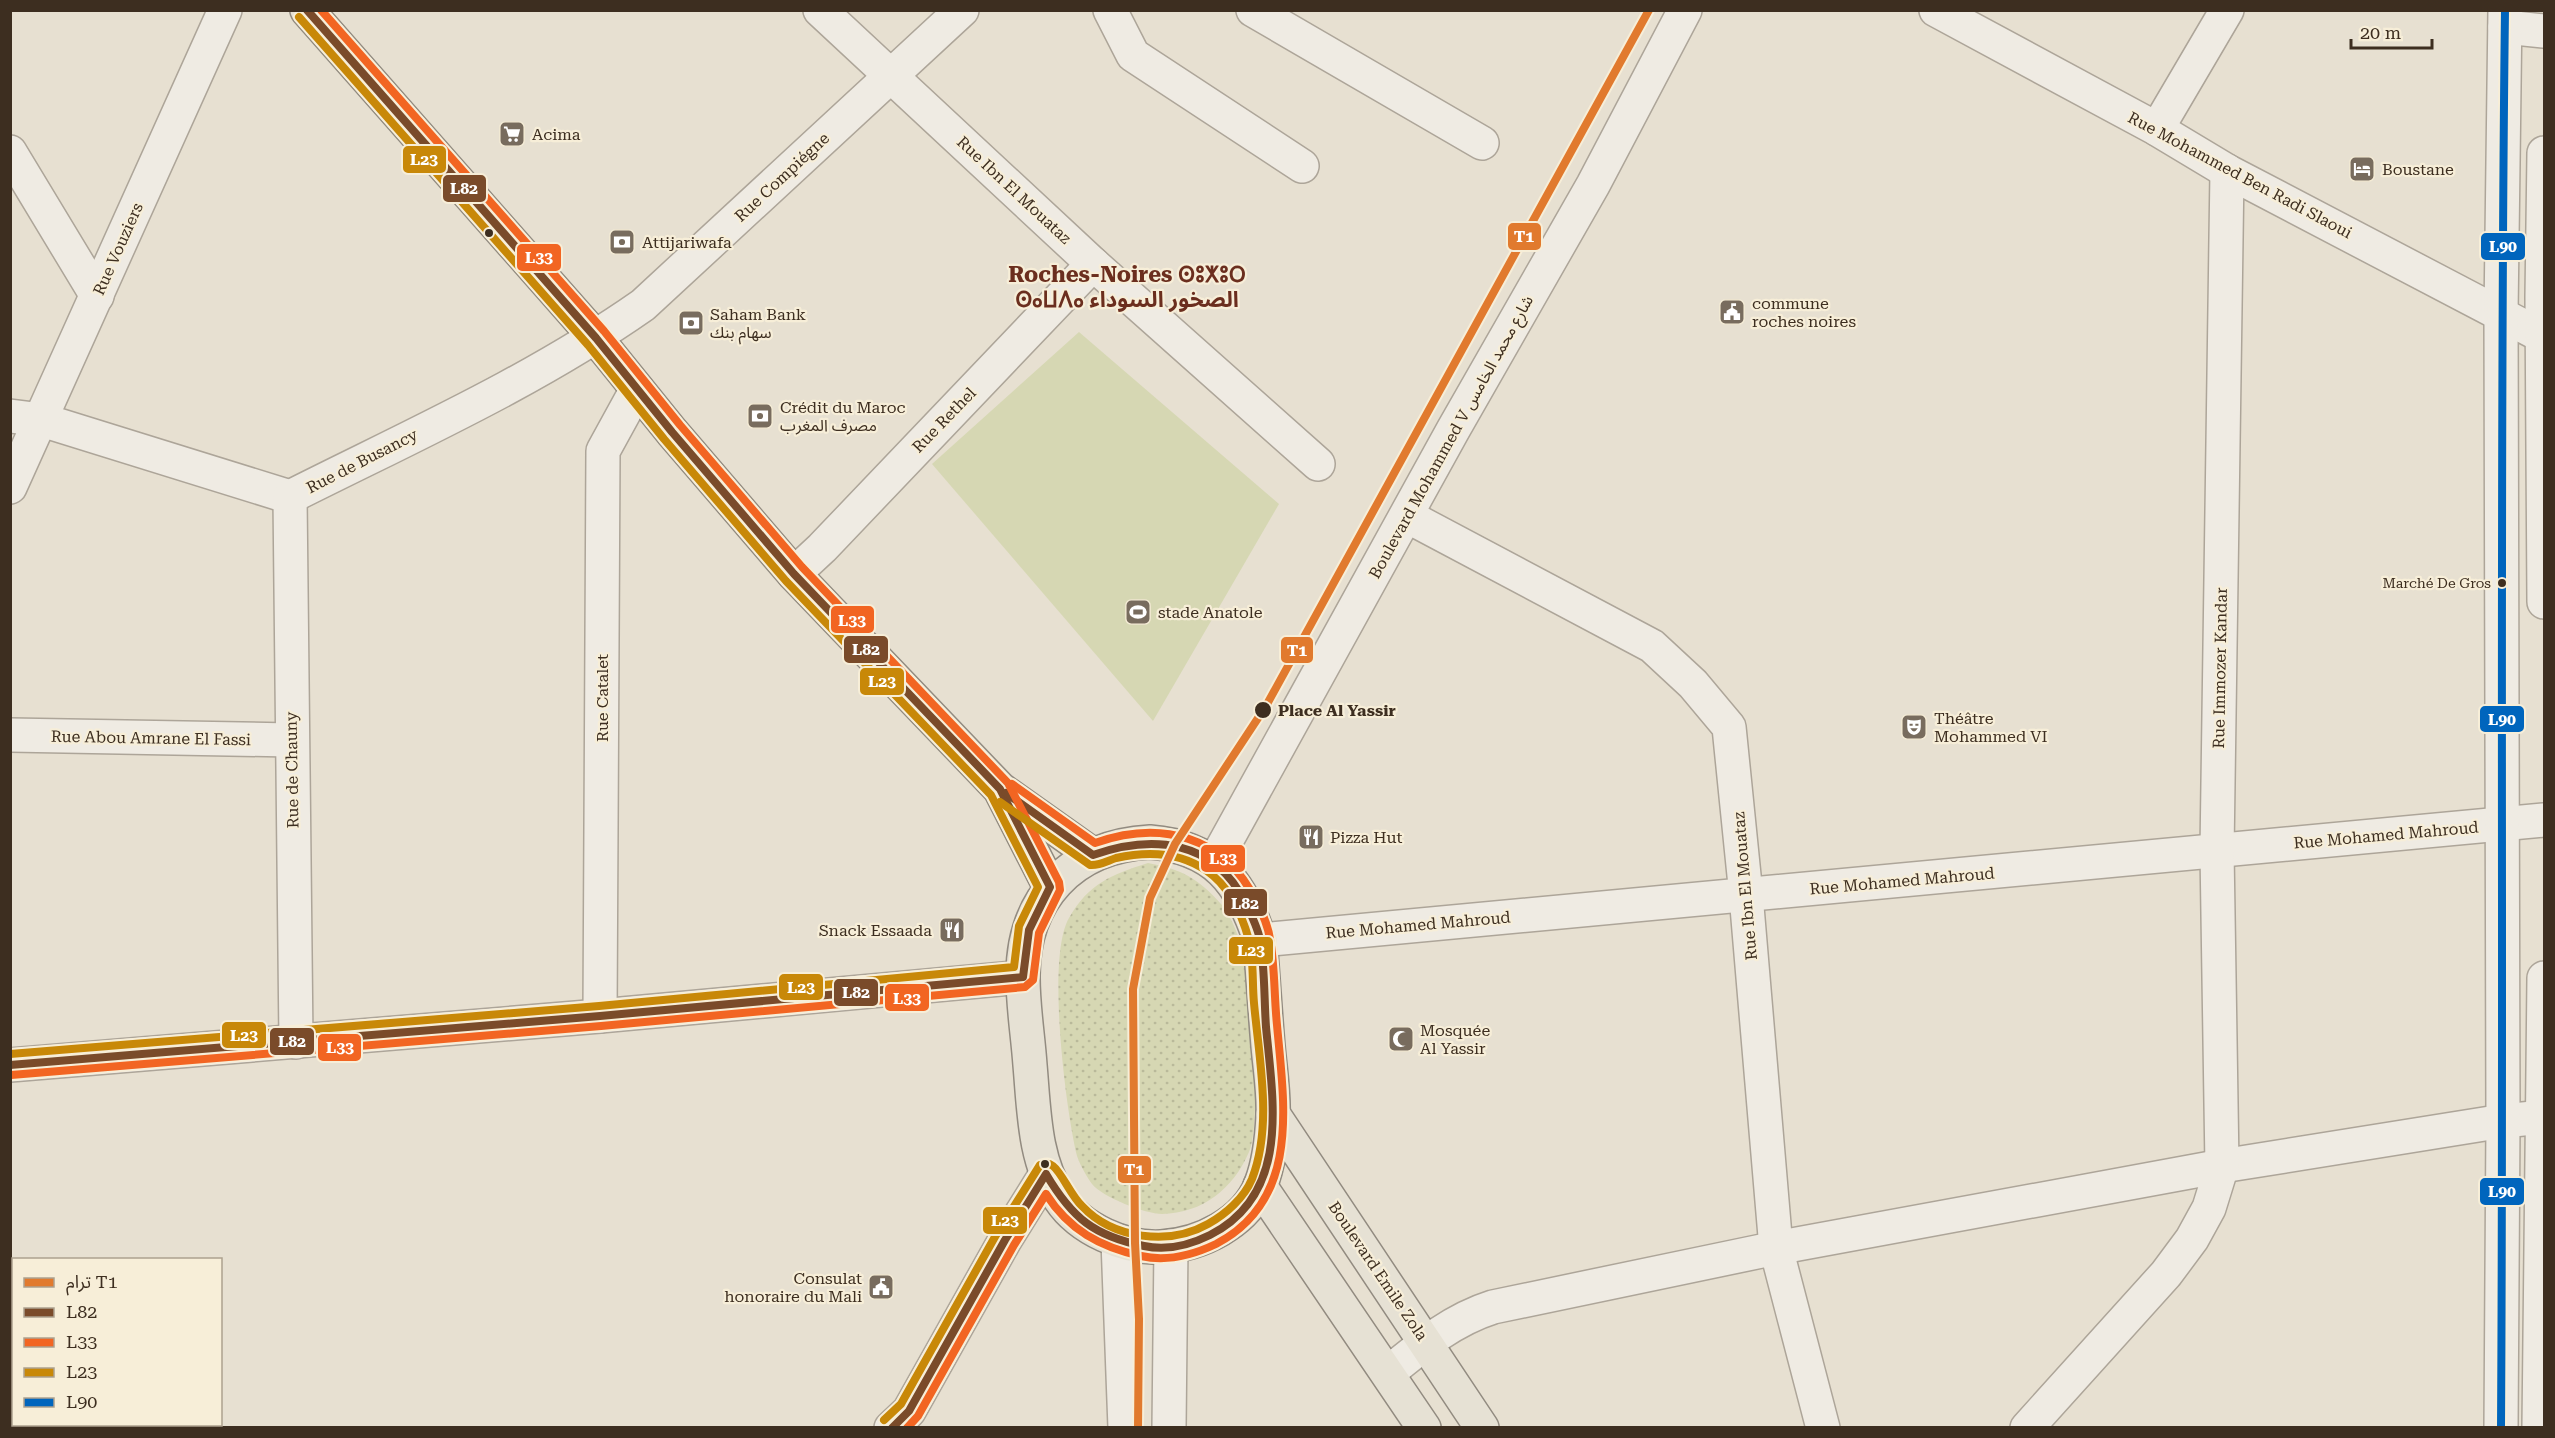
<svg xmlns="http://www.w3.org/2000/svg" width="2555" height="1438" viewBox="0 0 2555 1438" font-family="'Roboto Serif','Noto Sans Arabic','Noto Sans Tifinagh',serif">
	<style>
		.green { fill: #d6d7b3 }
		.park { fill: url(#park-dots) }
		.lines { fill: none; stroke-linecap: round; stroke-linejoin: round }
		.minor-casing { stroke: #ada599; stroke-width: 36 }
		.major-casing { stroke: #928b80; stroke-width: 36 }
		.minor { stroke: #efebe3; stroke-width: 33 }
		.major { stroke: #e6e1d4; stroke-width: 33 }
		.bus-1-casing { stroke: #f7eed8; stroke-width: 12 }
		.bus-2-casing { stroke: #f7eed8; stroke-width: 12 }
		.bus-3-casing { stroke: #f7eed8; stroke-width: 12 }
		.bus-4-casing { stroke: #f7eed8; stroke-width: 12 }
		.bus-1 { stroke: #7a4b2a; stroke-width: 8 }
		.bus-2 { stroke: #f26522; stroke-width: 8 }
		.bus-3 { stroke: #c88808; stroke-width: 8 }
		.bus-4 { stroke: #0065bd; stroke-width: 8 }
		.tram-1-casing { stroke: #f7eed8; stroke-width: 12 }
		.tram-1 { stroke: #e17a2e; stroke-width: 8 }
		.bus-dot { fill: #3d2e20; stroke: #f7eed8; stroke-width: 2 }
		.labels { text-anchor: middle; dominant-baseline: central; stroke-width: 4.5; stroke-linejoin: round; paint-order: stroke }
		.bus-label { font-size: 14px; fill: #3d2e20; stroke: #f7eed8; text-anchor: end }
		.poi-label { font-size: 16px; fill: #3d2e20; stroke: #f7eed8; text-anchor: start }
		.street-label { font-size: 16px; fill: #3d2e20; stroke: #f7eed8 }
		.stop-label { font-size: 16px; font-weight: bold; fill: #3d2e20; stroke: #f7eed8; text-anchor: start }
		.district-label { font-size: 22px; font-weight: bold; fill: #6b2e1e; stroke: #f7eed8 }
		.line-badge { stroke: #f7eed8; stroke-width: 2 }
		.badge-label { font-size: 16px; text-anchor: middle; font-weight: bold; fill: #fff }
	</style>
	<defs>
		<pattern id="park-dots" width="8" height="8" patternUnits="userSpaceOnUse" patternTransform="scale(1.5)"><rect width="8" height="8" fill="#d6d7b3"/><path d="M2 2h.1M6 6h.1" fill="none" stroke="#b9b99a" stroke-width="1.8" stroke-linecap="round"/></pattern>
	</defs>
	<rect width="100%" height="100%" fill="#e7e0d1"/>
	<polygon class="green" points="1079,332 1279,504 1153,721 932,464"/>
	<path class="park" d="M 1148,863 C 1181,869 1198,878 1221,904 C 1230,914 1239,936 1242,949 C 1252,982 1262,1123 1249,1152 C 1233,1189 1203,1213 1162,1214 C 1146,1214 1102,1197 1092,1184 C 1087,1177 1080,1165 1077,1156 C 1066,1111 1046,957 1069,918 C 1089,883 1111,875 1148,863 Z"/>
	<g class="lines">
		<g class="minor-casing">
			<g id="minor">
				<polyline points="820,10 1093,264 1318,464"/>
				<polyline points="1110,10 1133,55 1302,166"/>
				<polyline points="1253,10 1482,143"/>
				<polyline points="1936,10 2157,129 2227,171 2544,337"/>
				<polyline points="2505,27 2544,31"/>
				<polyline points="2157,129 2227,10"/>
				<polyline points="10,152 97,296"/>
				<polyline points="2544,153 2542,297 2544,602"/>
				<path d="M 10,416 L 42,420 L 290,497 C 409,437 533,382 643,305 L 962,10"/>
				<polyline points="10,487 225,10"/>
				<polyline points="290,497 296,1042"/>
				<polyline points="1407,516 1652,646 1693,684 1729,727 1746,895 1776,1248 1823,1428"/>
				<polyline points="794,574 822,548 1093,264"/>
				<polyline points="10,735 291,740"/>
				<polyline points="1214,863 1453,430 1593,185 1685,10"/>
				<polyline points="1260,940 2544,820"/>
				<polyline points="600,1016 603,451 637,389"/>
				<polyline points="10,1065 600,1016 1023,977"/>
				<polyline points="1118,1241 1125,1428"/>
				<path d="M 1388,1373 C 1421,1346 1452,1320 1493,1307 L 1776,1248 L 2222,1166 L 2503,1121 L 2543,1117"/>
				<polyline points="891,1428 909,1411 1005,1240 1046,1174"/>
				<polyline points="1169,1428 1171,1246"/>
				<polyline points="2027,1428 2166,1274 2192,1239 2209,1208 2222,1166 2217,851 2227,171"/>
				<polyline points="2501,1428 2503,1121 2501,314 2505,10"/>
				<polyline points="2539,1428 2544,978"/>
			</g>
		</g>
		<g class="major-casing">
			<g id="major">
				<polyline points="307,10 596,338 672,432 794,574 1000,789 1093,855"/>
				<polyline points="1002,793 1050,887"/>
				<path d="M 1150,842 C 1214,847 1241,881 1260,940 C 1263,975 1265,1011 1268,1046 C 1270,1069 1274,1093 1273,1115 C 1272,1137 1269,1163 1261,1184 C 1246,1223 1200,1245 1161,1247 C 1125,1249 1080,1229 1060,1199 C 1034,1161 1034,1110 1030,1065 C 1028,1036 1023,1007 1023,978 C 1022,899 1072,846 1150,842 Z"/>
				<polyline points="1273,1114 1482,1428"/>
				<polyline points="1260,1186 1424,1428"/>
			</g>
		</g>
		<use href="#minor" class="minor"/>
		<use href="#major" class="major"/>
		<g class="bus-1-casing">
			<g id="bus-1">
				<polyline points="10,1065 600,1016 1023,977 1029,930 1050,887 1000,789 794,574 672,432 596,338 307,10"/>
				<path d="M 892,1428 L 909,1411 L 1005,1240 L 1046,1174 C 1072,1218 1094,1236 1144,1246 C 1167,1251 1190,1245 1210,1235 C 1291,1194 1273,1101 1266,1027 C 1264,999 1265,968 1260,940 C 1258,928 1251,914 1245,902 C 1214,840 1153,834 1093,855 L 1006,793"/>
			</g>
		</g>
		<g class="bus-2-casing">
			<g id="bus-2">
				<polyline points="11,1075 601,1026 1025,987 1033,980 1039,933 1060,890 1059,882 1008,783 802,567 680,425 604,331 321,10"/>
				<path d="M 907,1428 L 918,1416 L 1014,1245 L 1046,1194 C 1069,1230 1100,1247 1141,1256 C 1167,1262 1193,1255 1216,1244 C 1301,1200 1284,1104 1277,1025 C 1274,996 1275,967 1270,939 C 1268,926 1262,912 1256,901 C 1224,835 1160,820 1095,843 L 1012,784"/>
			</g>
		</g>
		<g class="bus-3-casing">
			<g id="bus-3">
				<polyline points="10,1054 599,1006 1014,967 1019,926 1038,887 991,795 786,581 664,439 588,345 299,17"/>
				<path d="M 884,1420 L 901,1404 L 996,1235 L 1040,1165 C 1044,1164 1048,1162 1053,1166 C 1062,1173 1071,1196 1082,1206 C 1113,1239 1169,1246 1208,1224 C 1226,1214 1244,1198 1252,1179 C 1273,1125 1259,1059 1254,1003 C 1252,983 1254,960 1249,940 C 1242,915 1229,886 1207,871 C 1180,852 1147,851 1116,858 C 1107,861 1099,866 1090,865 L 1000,802"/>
			</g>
		</g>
		<g class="bus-4-casing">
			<path id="bus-4" d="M 2501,1428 C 2504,955 2499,483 2505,10"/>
		</g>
		<use href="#bus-1" class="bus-1"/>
		<use href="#bus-2" class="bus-2"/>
		<use href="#bus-3" class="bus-3"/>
		<use href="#bus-4" class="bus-4"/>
		<g class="tram-1-casing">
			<polyline id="tram-1" points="1138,1428 1139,1319 1135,1243 1133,989 1150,898 1175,844 1266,706 1649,10"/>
		</g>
		<use href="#tram-1" class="tram-1"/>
	</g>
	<defs>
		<g id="supermarket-square" transform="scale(1.35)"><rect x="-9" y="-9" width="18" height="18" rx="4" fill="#786c5e" stroke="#f7eed8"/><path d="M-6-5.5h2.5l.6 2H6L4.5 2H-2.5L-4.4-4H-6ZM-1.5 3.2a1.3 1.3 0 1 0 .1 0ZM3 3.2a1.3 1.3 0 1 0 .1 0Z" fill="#fff"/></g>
		<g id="hotel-square" transform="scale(1.35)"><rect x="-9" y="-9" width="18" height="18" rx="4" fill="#786c5e" stroke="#f7eed8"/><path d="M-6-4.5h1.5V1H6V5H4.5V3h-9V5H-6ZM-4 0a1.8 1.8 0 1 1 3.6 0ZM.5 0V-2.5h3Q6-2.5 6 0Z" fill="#fff"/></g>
		<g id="bank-square" transform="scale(1.35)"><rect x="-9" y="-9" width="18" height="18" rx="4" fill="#786c5e" stroke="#f7eed8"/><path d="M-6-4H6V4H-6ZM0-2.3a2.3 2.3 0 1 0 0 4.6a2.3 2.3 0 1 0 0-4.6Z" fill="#fff"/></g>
		<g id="civic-square" transform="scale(1.35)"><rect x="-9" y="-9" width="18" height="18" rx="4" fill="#786c5e" stroke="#f7eed8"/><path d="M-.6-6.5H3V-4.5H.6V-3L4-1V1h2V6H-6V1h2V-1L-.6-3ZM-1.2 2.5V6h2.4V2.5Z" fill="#fff"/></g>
		<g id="stadium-square" transform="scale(1.35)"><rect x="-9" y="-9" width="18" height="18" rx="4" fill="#786c5e" stroke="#f7eed8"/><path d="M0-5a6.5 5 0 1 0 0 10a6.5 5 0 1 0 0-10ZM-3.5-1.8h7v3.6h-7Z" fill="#fff"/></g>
		<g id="theatre-square" transform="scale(1.35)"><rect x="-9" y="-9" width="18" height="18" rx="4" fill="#786c5e" stroke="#f7eed8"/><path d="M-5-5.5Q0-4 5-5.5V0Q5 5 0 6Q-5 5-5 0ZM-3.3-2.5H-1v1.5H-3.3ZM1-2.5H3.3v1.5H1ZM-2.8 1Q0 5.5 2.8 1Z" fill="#fff"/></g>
		<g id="restaurant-square" transform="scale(1.35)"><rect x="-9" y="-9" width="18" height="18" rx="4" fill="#786c5e" stroke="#f7eed8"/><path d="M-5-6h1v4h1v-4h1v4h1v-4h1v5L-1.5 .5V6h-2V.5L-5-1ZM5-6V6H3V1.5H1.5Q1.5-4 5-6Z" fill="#fff"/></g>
		<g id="mosque-square" transform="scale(1.35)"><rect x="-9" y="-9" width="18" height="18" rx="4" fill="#786c5e" stroke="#f7eed8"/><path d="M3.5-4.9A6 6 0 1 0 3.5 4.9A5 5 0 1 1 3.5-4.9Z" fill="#fff"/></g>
	</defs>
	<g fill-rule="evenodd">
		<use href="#supermarket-square" x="512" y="134"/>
		<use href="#hotel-square" x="2362" y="169"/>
		<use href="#bank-square" x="622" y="242"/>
		<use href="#civic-square" x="1732" y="312"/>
		<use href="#bank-square" x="691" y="323"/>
		<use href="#bank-square" x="760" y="416"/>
		<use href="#stadium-square" x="1138" y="612"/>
		<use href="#theatre-square" x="1914" y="727"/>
		<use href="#restaurant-square" x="1311" y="837"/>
		<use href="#restaurant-square" x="952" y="930"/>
		<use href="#mosque-square" x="1401" y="1039"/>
		<use href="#civic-square" x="881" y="1287"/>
	</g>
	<g class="bus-dot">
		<circle cx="489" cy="233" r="5"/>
		<circle cx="2502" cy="583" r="5"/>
		<circle cx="1263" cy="710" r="9"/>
		<circle cx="1045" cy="1164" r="5"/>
	</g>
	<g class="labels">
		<g class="bus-label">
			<text x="2491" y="583">Marché De Gros</text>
		</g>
		<g class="poi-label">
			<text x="532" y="134">Acima</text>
			<text x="2382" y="169">Boustane</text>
			<text x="642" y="242">Attijariwafa</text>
			<text x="1752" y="303">commune<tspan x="1752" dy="18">roches noires</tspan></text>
			<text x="710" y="314">Saham Bank<tspan x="710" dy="18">سهام بنك</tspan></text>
			<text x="780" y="407">Crédit du Maroc<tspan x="780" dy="18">مصرف المغرب</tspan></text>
			<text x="1158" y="612">stade Anatole</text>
			<text x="1934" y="718">Théâtre<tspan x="1934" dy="18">Mohammed VI</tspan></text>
			<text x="1330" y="837">Pizza Hut</text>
			<text x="932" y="930" text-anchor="end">Snack Essaada</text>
			<text x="1420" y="1030">Mosquée<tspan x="1420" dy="18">Al Yassir</tspan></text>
			<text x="862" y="1278" text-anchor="end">Consulat<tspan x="862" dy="18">honoraire du Mali</tspan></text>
		</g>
		<g class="street-label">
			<text transform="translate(2240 175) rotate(28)">Rue Mohammed Ben Radi Slaoui</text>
			<text transform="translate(782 177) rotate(-43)">Rue Compiégne</text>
			<text transform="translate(1014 190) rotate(43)">Rue Ibn El Mouataz</text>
			<text transform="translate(118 249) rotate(-66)">Rue Vouziers</text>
			<text transform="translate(944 420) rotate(-46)">Rue Rethel</text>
			<text transform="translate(1451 437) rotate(-61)">Boulevard Mohammed V شارع محمد الخامس</text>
			<text transform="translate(362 461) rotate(-27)">Rue de Busancy</text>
			<text transform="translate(2220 668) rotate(-89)">Rue Immozer Kandar</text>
			<text transform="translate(602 698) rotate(-90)">Rue Catalet</text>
			<text transform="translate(151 738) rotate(1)">Rue Abou Amrane El Fassi</text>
			<text transform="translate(292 770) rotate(-91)">Rue de Chauny</text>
			<text transform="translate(2386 835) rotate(-5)">Rue Mohamed Mahroud</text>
			<text transform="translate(1902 881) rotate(-5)">Rue Mohamed Mahroud</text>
			<text transform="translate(1745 886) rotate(-95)">Rue Ibn El Mouataz</text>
			<text transform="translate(1418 925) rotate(-5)">Rue Mohamed Mahroud</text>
			<text transform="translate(1378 1271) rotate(56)">Boulevard Emile Zola</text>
		</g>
		<g class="stop-label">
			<text x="1278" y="710">Place Al Yassir</text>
		</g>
		<g class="district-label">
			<text x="1127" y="274">Roches-Noires ⵙⵓⵅⵓⵔ<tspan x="1127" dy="25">ⵙⴰⵡⴷⴰ الصخور السوداء</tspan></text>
		</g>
	</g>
	<g class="line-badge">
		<rect x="402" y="145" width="45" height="29" rx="6" fill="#c88808"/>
		<rect x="442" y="174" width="45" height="29" rx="6" fill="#7a4b2a"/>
		<rect x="1507" y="222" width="35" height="29" rx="6" fill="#e17a2e"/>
		<rect x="2480" y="232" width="46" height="29" rx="6" fill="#0065bd"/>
		<rect x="516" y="243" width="46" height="29" rx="6" fill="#f26522"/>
		<rect x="830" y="605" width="45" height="29" rx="6" fill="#f26522"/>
		<rect x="843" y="635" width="46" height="29" rx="6" fill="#7a4b2a"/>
		<rect x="1280" y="636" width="34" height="28" rx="6" fill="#e17a2e"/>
		<rect x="859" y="667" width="46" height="29" rx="6" fill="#c88808"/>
		<rect x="2479" y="705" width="46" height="28" rx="6" fill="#0065bd"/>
		<rect x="1200" y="844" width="46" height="29" rx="6" fill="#f26522"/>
		<rect x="1223" y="888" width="45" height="29" rx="6" fill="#7a4b2a"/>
		<rect x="1228" y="936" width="46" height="29" rx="6" fill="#c88808"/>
		<rect x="778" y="973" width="46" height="28" rx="6" fill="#c88808"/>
		<rect x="833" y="978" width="46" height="29" rx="6" fill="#7a4b2a"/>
		<rect x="884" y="983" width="46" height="29" rx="6" fill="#f26522"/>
		<rect x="221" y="1021" width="46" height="28" rx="6" fill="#c88808"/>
		<rect x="269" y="1027" width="46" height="29" rx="6" fill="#7a4b2a"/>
		<rect x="317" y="1033" width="45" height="29" rx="6" fill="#f26522"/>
		<rect x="1117" y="1155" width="35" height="29" rx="6" fill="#e17a2e"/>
		<rect x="2479" y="1177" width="46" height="29" rx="6" fill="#0065bd"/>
		<rect x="982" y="1206" width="46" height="29" rx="6" fill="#c88808"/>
	</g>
	<g class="badge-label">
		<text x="424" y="165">L23</text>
		<text x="464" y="194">L82</text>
		<text x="1524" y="242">T1</text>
		<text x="2503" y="252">L90</text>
		<text x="539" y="263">L33</text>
		<text x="852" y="626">L33</text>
		<text x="866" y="655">L82</text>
		<text x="1297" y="656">T1</text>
		<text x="882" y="687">L23</text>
		<text x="2502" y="725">L90</text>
		<text x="1223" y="864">L33</text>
		<text x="1245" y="909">L82</text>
		<text x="1251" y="956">L23</text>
		<text x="801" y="993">L23</text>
		<text x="856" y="998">L82</text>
		<text x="907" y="1004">L33</text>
		<text x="244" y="1041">L23</text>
		<text x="292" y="1047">L82</text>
		<text x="340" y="1053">L33</text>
		<text x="1134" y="1175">T1</text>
		<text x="2502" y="1197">L90</text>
		<text x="1005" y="1226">L23</text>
	</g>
	<rect width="2555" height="1438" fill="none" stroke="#3d2e20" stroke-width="24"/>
	<rect x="12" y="1258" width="210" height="168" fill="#f7eed8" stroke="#ada18e" stroke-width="1.5"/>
	<rect x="24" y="1278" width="30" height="9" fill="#e17a2e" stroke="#ada18e" stroke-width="1.5"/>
	<text x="66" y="1288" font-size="18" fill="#3d2e20">ترام T1</text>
	<rect x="24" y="1308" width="30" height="9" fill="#7a4b2a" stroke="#ada18e" stroke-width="1.5"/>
	<text x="66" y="1318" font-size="18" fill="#3d2e20">L82</text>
	<rect x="24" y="1338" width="30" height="9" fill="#f26522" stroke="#ada18e" stroke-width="1.5"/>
	<text x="66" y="1348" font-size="18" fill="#3d2e20">L33</text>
	<rect x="24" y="1368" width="30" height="9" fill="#c88808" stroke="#ada18e" stroke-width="1.5"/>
	<text x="66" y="1378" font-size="18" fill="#3d2e20">L23</text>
	<rect x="24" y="1398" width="30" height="9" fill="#0065bd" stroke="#ada18e" stroke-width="1.5"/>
	<text x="66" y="1408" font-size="18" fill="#3d2e20">L90</text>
	<path d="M2351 39v9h81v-9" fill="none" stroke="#3d2e20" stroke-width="3"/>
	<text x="2360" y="39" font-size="18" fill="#3d2e20" stroke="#f7eed8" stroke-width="4.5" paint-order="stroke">20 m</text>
</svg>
